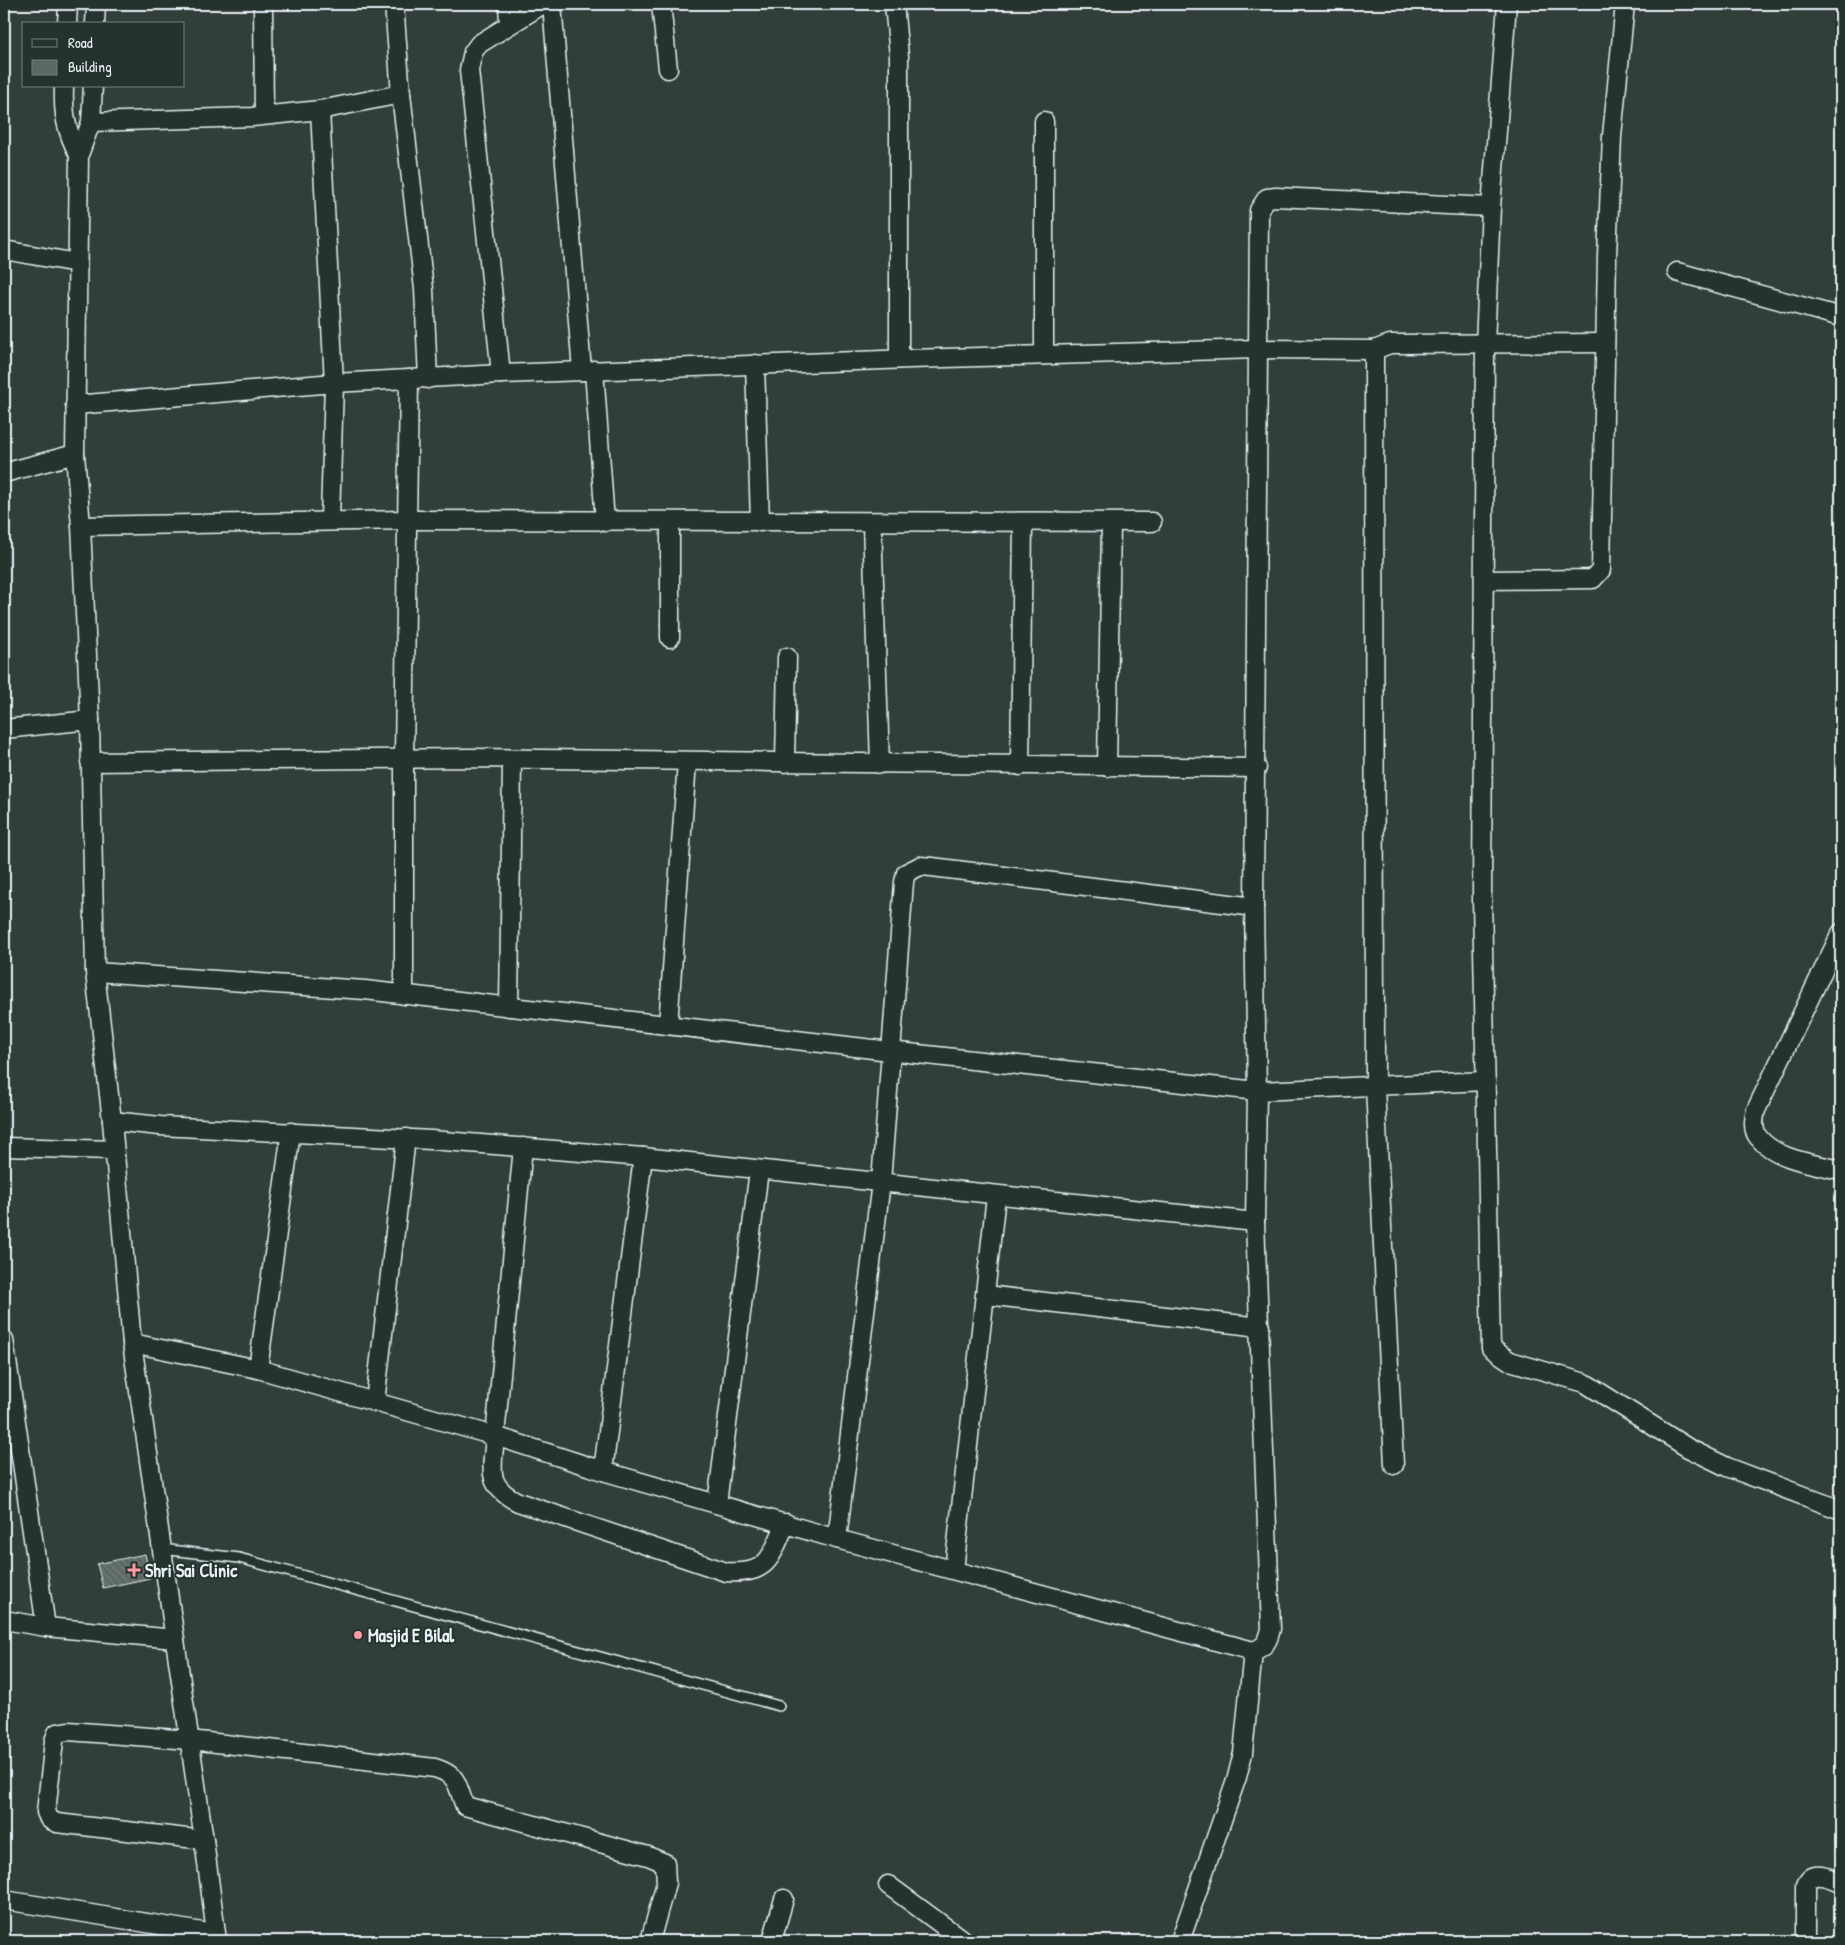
<svg xmlns="http://www.w3.org/2000/svg" width="1845" height="1945" viewBox="0 0 1845 1945" font-family="'Patrick Hand',sans-serif">
	<style>
		.building { fill: url(#building-back-hatch); stroke: #e8f1f8 }
		.lines { fill: none; stroke-linecap: round; stroke-linejoin: round }
		.service-casing { stroke: #e8f1f8; stroke-width: 12 }
		.minor-casing { stroke: #e8f1f8; stroke-width: 21 }
		.service { stroke: #26332d; stroke-width: 9 }
		.minor { stroke: #26332d; stroke-width: 18 }
		.poi-dot { fill: #ff9aa2; stroke: #26332d; stroke-width: 2 }
		.labels { text-anchor: middle; dominant-baseline: central; stroke-width: 4; stroke-linejoin: round; paint-order: stroke }
		.poi-label { font-size: 18px; font-weight: bold; fill: #e8f1f8; stroke: #26332d; text-anchor: start }
	</style>
	<defs>
		<pattern id="building-back-hatch" width="6" height="6" patternUnits="userSpaceOnUse" patternTransform="scale(1.25)"><rect width="6" height="6" fill="#5c6865"/><path d="M-1 5l2 2M0 0l6 6M5-1l2 2" fill="none" stroke="#737e7c"/></pattern>
	</defs>
	<rect width="100%" height="100%" fill="#323e39"/>
	<filter id="ink" filterUnits="userSpaceOnUse"><feTurbulence type="fractalNoise" baseFrequency=".02" numOctaves="2"/><feDisplacementMap in="SourceGraphic" scale="10" xChannelSelector="R" yChannelSelector="G"/><feConvolveMatrix kernelMatrix="1 2 1 2 8 2 1 2 1" color-interpolation-filters="sRGB"/></filter>
	<g filter="url(#ink)">
		<polygon class="building" points="145,1554 150,1578 103,1588 97,1564"/>
		<g class="lines">
			<g class="service-casing">
				<polyline id="service" points="161,1549 239,1558 779,1706"/>
			</g>
			<g class="minor-casing">
				<g id="minor">
					<polyline points="263,4 264,115"/>
					<polyline points="394,4 401,94 424,289 428,379"/>
					<polyline points="508,4 509,24"/>
					<polyline points="552,4 582,371"/>
					<polyline points="661,4 668,69"/>
					<polyline points="894,4 899,56 899,359"/>
					<polyline points="1507,4 1491,207 1485,345 1482,899 1491,1348 1510,1361 1585,1383 1688,1448 1727,1467 1841,1510"/>
					<polyline points="67,24 68,4"/>
					<polyline points="95,24 96,4"/>
					<path d="M 64,86 C 63,114 66,131 79,155"/>
					<polyline points="93,86 91,122 79,155 75,454 81,526 90,720 95,972 112,1121 132,1343 204,1840 217,1941"/>
					<polyline points="320,110 334,383 330,520"/>
					<polyline points="1044,121 1044,355"/>
					<polyline points="91,122 252,117 320,110 401,94"/>
					<polyline points="4,250 77,263"/>
					<polyline points="1677,272 1841,317"/>
					<polyline points="1374,350 1375,1087 1394,1465"/>
					<polyline points="755,364 760,522"/>
					<polyline points="594,370 605,522"/>
					<polyline points="501,374 469,70 473,52 479,44 543,4"/>
					<polyline points="75,405 334,383 501,374 910,359 1258,349 1374,350 1390,344 1605,343"/>
					<polyline points="4,473 75,454"/>
					<polyline points="670,522 670,638"/>
					<polyline points="872,523 880,764"/>
					<polyline points="81,526 407,520 1152,522"/>
					<polyline points="1484,580 1593,579 1601,570 1607,256 1612,136 1625,4"/>
					<polyline points="4,729 90,720"/>
					<polyline points="90,762 471,758 1257,768"/>
					<polyline points="785,763 787,657"/>
					<polyline points="1020,766 1023,523"/>
					<polyline points="1107,767 1111,523"/>
					<path d="M 1841,933 L 1756,1110 C 1754,1119 1752,1129 1758,1137 C 1776,1160 1815,1164 1841,1170"/>
					<polyline points="95,972 365,990 890,1051 1257,1091 1486,1081"/>
					<polyline points="404,995 404,759 409,379"/>
					<polyline points="509,1007 512,759"/>
					<polyline points="668,1025 687,762"/>
					<polyline points="112,1121 160,1126 431,1140 643,1157 1255,1222"/>
					<polyline points="4,1147 114,1150"/>
					<path d="M 523,1147 L 495,1436 C 493,1468 484,1485 518,1502 L 726,1572 C 769,1575 770,1558 786,1523"/>
					<polyline points="986,1295 1260,1327"/>
					<polyline points="4,1340 46,1627"/>
					<path d="M 132,1343 L 258,1369 L 495,1436 L 603,1471 L 837,1539 L 1253,1651 C 1265,1647 1268,1642 1271,1629 L 1255,1222 L 1257,1091 L 1254,907 L 1259,210 L 1267,198 L 1276,197 L 1491,207"/>
					<polyline points="258,1369 291,1132"/>
					<polyline points="375,1402 406,1138"/>
					<polyline points="603,1471 643,1157"/>
					<polyline points="717,1504 759,1170"/>
					<polyline points="837,1539 881,1182 904,882 906,873 920,866 932,867 1254,907"/>
					<polyline points="954,1570 996,1196"/>
					<polyline points="4,1620 46,1627 175,1639"/>
					<path d="M 204,1840 L 57,1823 L 49,1819 L 46,1812 L 54,1741 L 57,1733 L 68,1731 L 190,1740 L 435,1768 C 460,1776 456,1785 465,1806 L 648,1856 L 665,1863 L 666,1883 L 650,1941"/>
					<polyline points="888,1885 964,1941"/>
					<polyline points="4,1900 215,1934"/>
					<polyline points="772,1941 784,1899"/>
					<polyline points="1180,1941 1237,1777 1243,1753 1253,1651"/>
					<path d="M 1806,1941 L 1806,1885 C 1813,1869 1828,1878 1841,1882"/>
				</g>
			</g>
			<use href="#service" class="service"/>
			<use href="#minor" class="minor"/>
		</g>
	</g>
	<g class="poi-dot">
		<path d="M131.5 1562.5h5v5h5v5h-5v5h-5v-5h-5v-5h5z"/>
		<circle cx="358" cy="1635" r="5"/>
	</g>
	<g class="labels">
		<g class="poi-label">
			<text x="145" y="1570">Shri Sai Clinic</text>
			<text x="368" y="1635">Masjid E Bilal</text>
		</g>
	</g>
	<rect width="1845" height="1945" fill="none" stroke="#26332d" stroke-width="20"/>
	<rect x="10" y="10" width="1825" height="1925" fill="none" stroke="#e8f1f8" stroke-width="2" filter="url(#ink)"/>
	<rect x="22" y="22" width="162" height="65" fill="#26332d" stroke="#747f7e"/>
	<rect x="32" y="39" width="25" height="8" fill="#26332d" stroke="#747f7e"/>
	<text x="68" y="48" font-size="15" fill="#e8f1f8">Road</text>
	<rect x="32" y="60" width="25" height="15" fill="#5c6865" stroke="#747f7e"/>
	<text x="68" y="72" font-size="15" fill="#e8f1f8">Building</text>
</svg>
